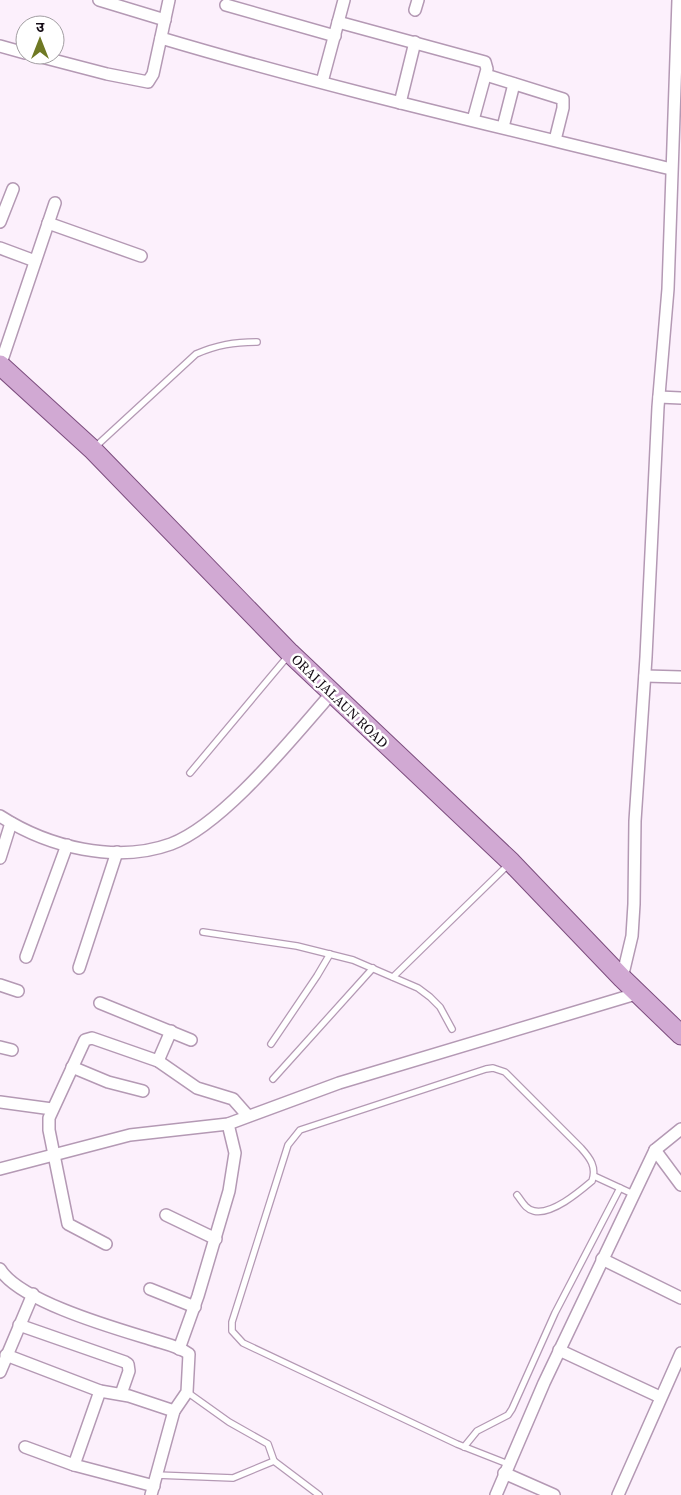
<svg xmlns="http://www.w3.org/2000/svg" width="681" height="1495" viewBox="0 0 681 1495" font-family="'Source Serif 4','Noto Sans Devanagari',serif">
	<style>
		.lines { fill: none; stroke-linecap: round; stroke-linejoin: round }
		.lane-casing { stroke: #b499b4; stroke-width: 8 }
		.street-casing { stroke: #b499b4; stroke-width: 14 }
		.primary-casing { stroke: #7c4d7e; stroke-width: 21 }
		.lane { stroke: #fff; stroke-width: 5.5 }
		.street { stroke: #fff; stroke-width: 11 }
		.primary { stroke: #d1a9d3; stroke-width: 19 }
		.labels { text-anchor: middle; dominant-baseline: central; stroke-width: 5; stroke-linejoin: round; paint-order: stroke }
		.street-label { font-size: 14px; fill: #160d17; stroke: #fff }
	</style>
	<rect width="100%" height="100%" fill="#fcf0fc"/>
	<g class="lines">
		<g class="lane-casing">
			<g id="lane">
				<path d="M 94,448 L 196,354 C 217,345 234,342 257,342"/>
				<polyline points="190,773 288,656"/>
				<polyline points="203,932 297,946 353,960 418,988 430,997 440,1007 452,1029"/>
				<polyline points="393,977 510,863"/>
				<polyline points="271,1044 317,976 330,954"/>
				<polyline points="273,1079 373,968"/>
				<polyline points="594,1176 633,1194"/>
				<polyline points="187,1392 229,1422 268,1444 274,1461"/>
				<polyline points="464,1447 477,1431 508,1415 512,1409 555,1313 620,1188"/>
				<path d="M 508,1464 L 457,1444 L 243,1343 L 232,1331 L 232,1322 L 288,1145 L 300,1130 L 486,1069 L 493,1068 L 505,1072 L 581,1148 C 590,1158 597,1167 592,1181 C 579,1192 552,1215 534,1211 C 525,1209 522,1201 517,1195"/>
				<polyline points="156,1475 233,1478 274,1461 319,1495"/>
			</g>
		</g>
		<g class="street-casing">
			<g id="street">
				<polyline points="99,0 165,20"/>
				<polyline points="226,5 335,36"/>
				<polyline points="415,10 418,0"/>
				<polyline points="338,22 485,62 487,69 473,120"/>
				<path d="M 161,38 C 329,88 500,127 671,169"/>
				<polyline points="0,46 25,53"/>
				<polyline points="34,55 107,74 148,82 153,74 169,0"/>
				<polyline points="486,75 563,99 563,108 555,140"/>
				<polyline points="322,82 344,0"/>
				<polyline points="400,103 415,42"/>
				<polyline points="503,127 514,84"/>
				<polyline points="0,222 13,189"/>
				<polyline points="48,223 141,256"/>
				<polyline points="0,248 35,261"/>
				<polyline points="0,366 55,203"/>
				<polyline points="659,397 681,398"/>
				<polyline points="645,676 681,677"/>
				<path d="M 0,816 C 48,847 116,864 171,844 C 224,824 293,737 331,694"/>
				<polyline points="0,858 11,823"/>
				<polyline points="26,957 67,845"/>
				<polyline points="79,968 117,852"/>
				<polyline points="622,978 632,936 634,904 635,821 646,657 658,407 668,289 678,0"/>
				<polyline points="0,985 18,991"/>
				<polyline points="100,1003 191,1040"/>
				<polyline points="0,1047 12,1050"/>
				<polyline points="158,1061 171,1031"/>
				<polyline points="72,1067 108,1082 143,1091"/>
				<polyline points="0,1102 52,1109"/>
				<polyline points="655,1150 681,1185"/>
				<polyline points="0,1169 130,1135 228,1124 339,1083 639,993"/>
				<polyline points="166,1215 216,1239"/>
				<polyline points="106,1244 68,1224 49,1130 49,1118 85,1040 92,1038 158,1061 197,1088 233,1099 248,1116"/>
				<polyline points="602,1259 681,1298"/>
				<path d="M 0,1269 C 19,1301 114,1328 150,1339 C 162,1343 179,1346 189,1354 L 187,1392 L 174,1411 L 151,1495"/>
				<polyline points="150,1289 195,1307"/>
				<polyline points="19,1325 125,1362 128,1364 129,1371 121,1394"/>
				<polyline points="179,1349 198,1296 229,1191 235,1153 228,1124"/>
				<polyline points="559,1350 660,1397"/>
				<polyline points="6,1355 100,1391 129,1396 174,1411"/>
				<polyline points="0,1372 33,1294"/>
				<polyline points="25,1447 74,1465 154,1486"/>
				<polyline points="74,1465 100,1391"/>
				<polyline points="504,1473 554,1495"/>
				<polyline points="496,1495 544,1383 655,1150 681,1129"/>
				<polyline points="618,1495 681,1353"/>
			</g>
		</g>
		<g class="primary-casing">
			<polyline id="primary" points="0,365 92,449 290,653 511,862 622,978 681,1035"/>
		</g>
		<use href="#lane" class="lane"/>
		<use href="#street" class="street"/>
		<use href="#primary" class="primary"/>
	</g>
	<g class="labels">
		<g class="street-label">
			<text transform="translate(340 701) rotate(44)">ORAI JALAUN ROAD</text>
		</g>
	</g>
	<g transform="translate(40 40)"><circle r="24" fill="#ffffff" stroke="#a29ea2"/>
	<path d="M0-4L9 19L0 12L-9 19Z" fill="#6f7924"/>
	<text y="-8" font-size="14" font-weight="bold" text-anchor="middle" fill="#160d17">उ</text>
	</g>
</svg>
